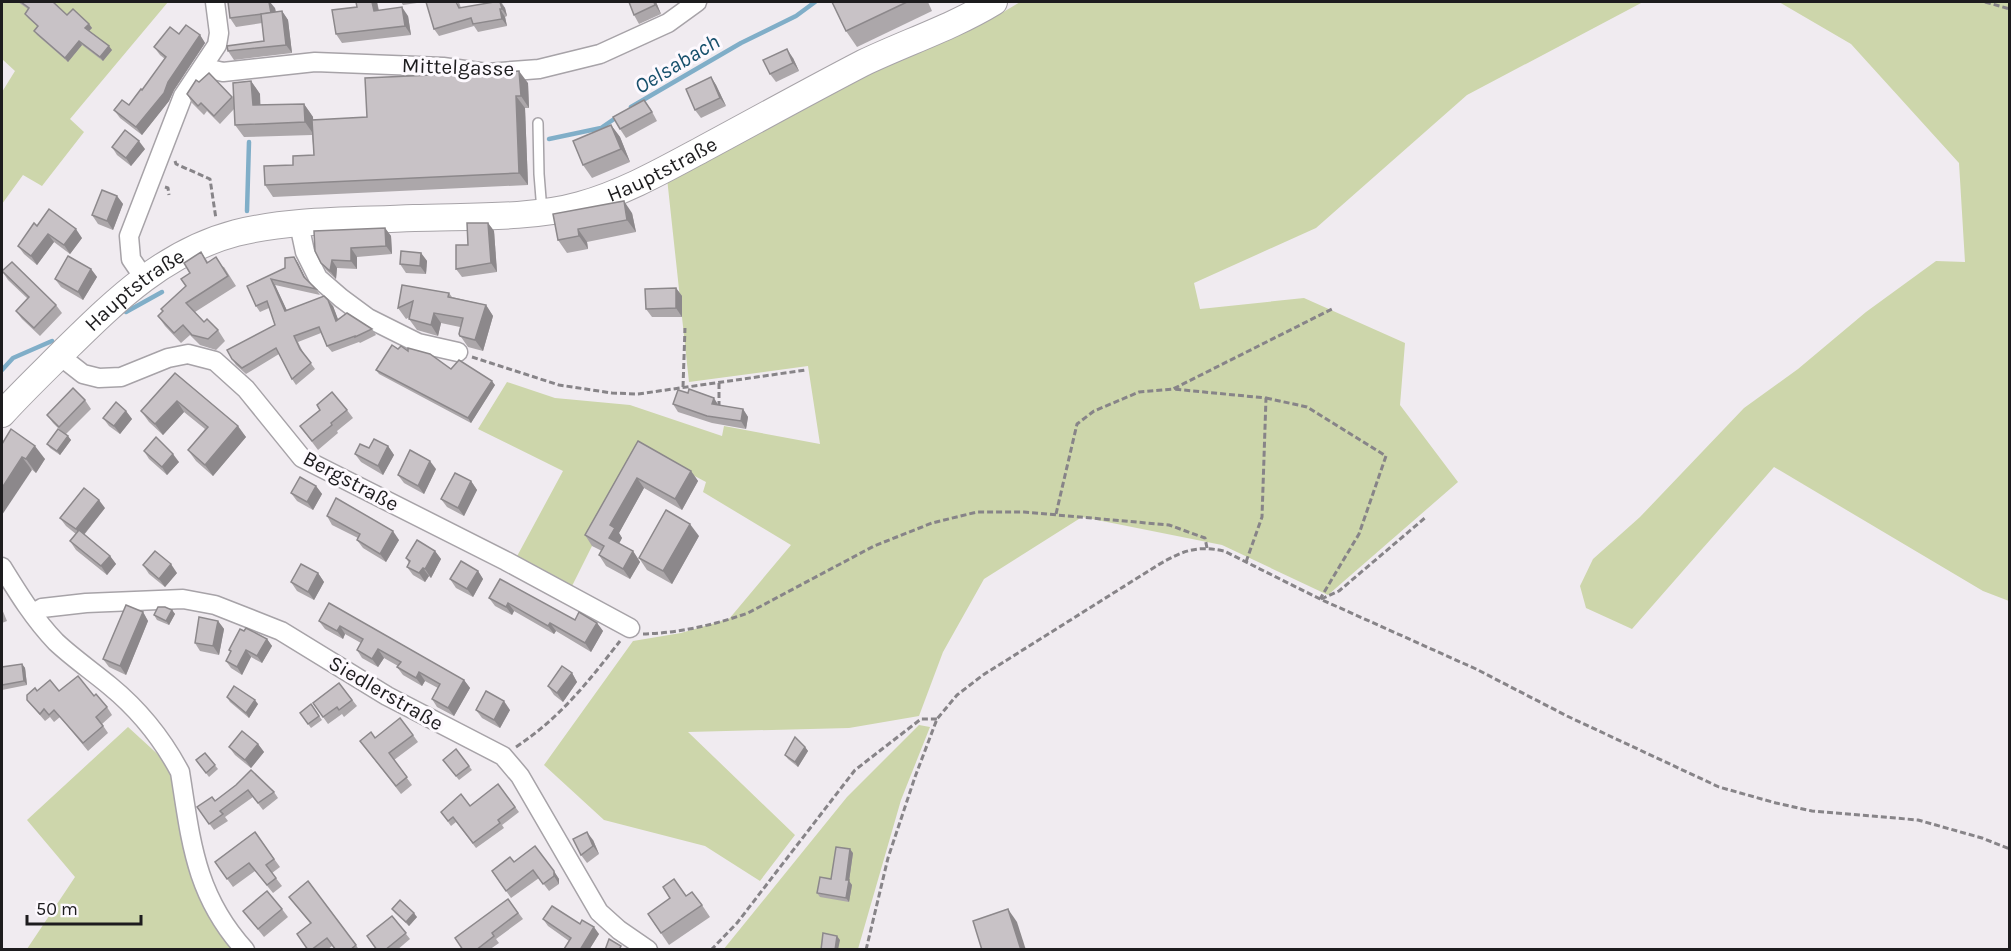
<svg xmlns="http://www.w3.org/2000/svg" width="2011" height="951" viewBox="0 0 2011 951" font-family="Karla,sans-serif">
	<style>
		.green { fill: #cdd6ab }
		.lines { fill: none; stroke-linecap: round; stroke-linejoin: round }
		.stream { stroke: #80aec8; stroke-width: 4.5 }
		.service-casing { stroke: #a7a3a8; stroke-width: 12 }
		.minor-casing { stroke: #a7a3a8; stroke-width: 21 }
		.secondary-casing { stroke: #a7a3a8; stroke-width: 28 }
		.path { stroke: #878488; stroke-width: 3; stroke-dasharray: 6 3; stroke-linecap: butt }
		.service { stroke: #fff; stroke-width: 9 }
		.minor { stroke: #fff; stroke-width: 18 }
		.secondary { stroke: #fff; stroke-width: 26 }
		.wall { fill: #aca7aa }
		.shaded-wall { fill: #8c888b }
		.building { fill: #c8c2c6; stroke: #8c888b; stroke-width: 1.5 }
		.labels { text-anchor: middle; dominant-baseline: central; stroke-width: 6; stroke-linejoin: round; paint-order: stroke }
		.street-label { font-size: 21px; fill: #1d1c1e; stroke: #fdf9fe }
		.water-label { font-size: 22px; font-style: italic; fill: #17506c; stroke: #fdf9fe }
	</style>
	<rect width="100%" height="100%" fill="#f0ebf0"/>
	<g class="green">
		<polygon points="2,2 168,2 70,119 84,132 42,186 23,175 2,204 2,92 15,71 2,59"/>
		<polygon points="1020,2 1643,2 1467,95 1316,228 1194,283 1200,309 1304,298 1405,343 1400,405 1458,482 1328,595 1222,545 1082,517 984,579 943,652 919,716 849,728 688,732 795,835 760,881 705,846 604,820 544,765 633,641 681,633 729,619 791,545 703,492 706,482 645,450 592,546 571,588 515,560 563,471 478,429 507,382 555,398 630,405 722,436 724,426 820,444 808,366 689,382 667,178 877,65 922,49 1000,14"/>
		<polygon points="1779,2 2009,2 2009,601 1983,591 1774,467 1632,629 1586,608 1580,586 1593,559 1640,517 1744,408 1798,369 1866,312 1936,261 1965,262 1959,163 1851,44"/>
		<polygon points="919,725 930,727 901,800 858,949 723,950 847,797"/>
		<polygon points="128,727 176,771 184,826 203,903 214,925 234,949 27,949 75,877 27,820"/>
	</g>
	<g class="lines">
		<g class="stream">
			<polyline points="631,107 741,43 796,16 815,2"/>
			<polyline points="549,139 601,128 617,117"/>
			<polyline points="247,211 249,142"/>
			<polyline points="126,312 162,292"/>
			<polyline points="2,370 13,358 52,341"/>
		</g>
		<g class="service-casing">
			<polyline id="service" points="538,123 539,174 542,211"/>
		</g>
		<g class="minor-casing">
			<g id="minor">
				<polyline points="205,66 210,69 223,72 315,62 443,67 487,73 539,69 600,54 668,23 697,2"/>
				<polyline points="299,224 305,252 318,278 341,298 368,318 418,343 458,352"/>
				<polyline points="144,278 131,259 129,236 183,96 217,45 219,33 215,2"/>
				<polyline points="60,356 83,374 99,378 121,377 168,358 188,354 215,361 246,389 302,458 506,561 630,628"/>
				<path d="M 2,567 C 18,593 34,619 56,642 C 73,658 92,671 110,686 C 138,709 163,740 180,772 C 191,841 195,895 245,950"/>
				<polyline points="33,613 42,608 86,603 183,599 215,605 281,631 387,696 503,756 520,776 599,912 619,930 648,950"/>
			</g>
		</g>
		<g class="secondary-casing">
			<g id="secondary">
				<path id="s1" d="M 2,414 C 22,392 43,372 64,351 C 116,300 164,252 236,233 C 293,219 355,221 414,218 C 465,216 531,219 580,205 C 623,193 662,171 701,150 C 755,121 809,91 863,63 C 907,42 953,27 994,2"/>
			</g>
		</g>
		<g class="path">
			<polyline points="1985,2 2010,9"/>
			<polyline points="175,161 176,164 210,179 216,219"/>
			<polyline points="165,187 168,188 169,195"/>
			<polyline points="472,357 559,385 612,393 638,394 806,370"/>
			<polyline points="683,387 685,328"/>
			<polyline points="1266,398 1307,407 1386,456 1359,534 1320,599"/>
			<polyline points="719,407 719,382"/>
			<polyline points="1056,514 1077,424 1094,411 1139,392 1173,389"/>
			<polyline points="1246,562 1262,517 1266,398 1173,389 1332,309"/>
			<polyline points="1321,599 1339,591 1426,517"/>
			<path d="M 643,634 C 679,633 714,625 748,613 L 874,546 L 932,523 L 977,512 L 1024,512 L 1169,525 L 1205,538 L 1207,548"/>
			<path d="M 516,747 C 561,717 588,682 620,641"/>
			<polyline points="711,950 737,923 855,770 921,719 937,719"/>
			<path d="M 866,950 L 888,858 L 915,777 L 937,719 L 957,695 L 983,675 L 1158,565 C 1182,551 1196,545 1224,551 L 1320,599 L 1476,669 L 1567,716 L 1719,787 L 1776,803 L 1812,811 L 1918,820 L 1982,838 L 2010,849"/>
		</g>
		<use href="#service" class="service"/>
		<use href="#minor" class="minor"/>
		<use href="#secondary" class="secondary"/>
	</g>
	<g class="wall">
		<polygon points="18,2 53,2 67,15 89,24 92,28 89,31 112,50 103,61 82,45 68,62 37,35 34,31 38,27 28,18 25,14 28,9"/>
		<polygon points="356,2 377,2 379,10 408,16 411,35 342,43 336,34 357,7"/>
		<polygon points="401,2 424,2 403,5"/>
		<polygon points="459,2 461,8 494,2 511,2 502,3 505,8 507,16 505,17 507,26 478,32 474,26 439,36 434,29"/>
		<polygon points="629,2 656,2 661,14 639,24 634,15"/>
		<polygon points="832,2 928,2 932,11 857,47 846,31"/>
		<polygon points="275,8 276,12 282,11 288,20 292,53 234,60 228,51 264,41 262,23 236,27 230,18"/>
		<polygon points="179,34 200,35 205,43 174,90 169,101 142,135 120,118 114,110 129,105 142,90 165,59 160,55 154,47"/>
		<polygon points="793,58 799,71 776,82 770,74"/>
		<polygon points="711,77 716,85 726,106 701,118 695,110"/>
		<polygon points="251,81 260,94 260,105 304,104 313,117 313,120 367,117 528,83 529,108 525,108 528,185 273,197 265,185 293,165 314,155 312,135 244,137 235,125 234,109 220,124 207,111 204,115 192,103 187,94 199,82 232,97 234,99"/>
		<polygon points="650,108 657,121 626,138 620,129"/>
		<polygon points="611,125 620,137 630,162 592,178 583,165"/>
		<polygon points="112,147 145,149 131,166 117,155"/>
		<polygon points="117,196 123,204 113,230 98,224 92,215"/>
		<polygon points="632,213 636,232 587,242 588,249 567,253 558,240 553,214"/>
		<polygon points="488,223 494,231 497,272 462,277 456,269 468,245"/>
		<polygon points="37,226 82,238 70,254 54,242 37,265 24,254 18,246"/>
		<polygon points="385,228 391,236 392,254 357,257 357,269 337,268 336,279 327,271 321,263"/>
		<polygon points="201,252 208,262 224,267 236,286 195,312 204,322 218,330 225,341 216,350 200,345 190,335 181,343 165,326 158,316 186,286 190,273"/>
		<polygon points="421,253 427,261 426,274 406,273 400,264"/>
		<polygon points="294,257 298,263 306,280 316,289 320,295 275,285 287,311 333,306 338,320 372,329 376,335 360,343 359,342 332,352 327,346 321,333 298,342 304,354 315,369 296,385 292,379 279,354 246,374 236,365 232,359 275,325 269,308 260,312 256,306 247,286 285,268"/>
		<polygon points="91,269 97,277 83,300 61,287 55,279"/>
		<polygon points="2,271 56,305 62,313 40,336 22,319 16,311 28,299 8,280"/>
		<polygon points="402,285 449,293 452,297 486,305 493,316 483,351 468,347 459,334 460,327 441,323 438,336 417,330 409,319 410,317 406,319 398,308"/>
		<polygon points="676,288 682,296 682,317 652,317 646,309"/>
		<polygon points="398,349 408,351 451,369 495,385 471,423 379,374 376,370"/>
		<polygon points="175,373 246,437 213,476 196,461 188,450 205,429 184,412 163,435 149,422 141,411"/>
		<polygon points="85,400 91,409 66,434 71,440 60,455 50,448 47,444 61,431 53,423 47,415"/>
		<polygon points="673,404 718,405 743,409 748,417 746,429 712,423 678,412"/>
		<polygon points="347,410 353,418 337,431 338,433 318,450 300,426"/>
		<polygon points="126,411 132,419 120,434 109,426 103,418"/>
		<polygon points="638,441 691,471 698,481 682,510 644,488 619,533 622,538 619,544 633,551 640,562 630,579 606,566 599,555 602,551 592,546 585,535"/>
		<polygon points="2,444 45,459 36,473"/>
		<polygon points="388,446 394,455 383,475 361,462 355,454 369,448"/>
		<polygon points="144,451 179,462 167,475 149,459"/>
		<polygon points="436,469 424,494 404,483 398,475"/>
		<polygon points="471,481 477,490 464,516 447,507 441,499"/>
		<polygon points="316,486 322,494 313,510 297,501 291,493"/>
		<polygon points="105,508 84,535 110,556 116,564 107,575 76,550 70,541 76,534 66,526 60,518"/>
		<polygon points="327,516 399,540 386,562 363,548 357,540 358,538 332,525"/>
		<polygon points="699,536 672,584 647,570 639,558"/>
		<polygon points="435,551 441,559 431,578 429,576 425,582 413,575 407,567 409,563 406,558"/>
		<polygon points="143,565 177,573 165,587 149,574"/>
		<polygon points="478,571 483,579 473,597 456,588 450,579"/>
		<polygon points="318,573 324,582 314,600 297,591 291,582"/>
		<polygon points="489,598 575,620 597,623 603,631 591,652 556,631 554,634 514,611 512,615 495,606"/>
		<polygon points="329,603 464,680 470,688 454,716 437,707 432,699 438,688 425,681 422,686 403,675 397,667 398,666 384,658 378,667 362,658 357,650 361,643 345,634 343,639 325,629 319,621"/>
		<polygon points="2,609 7,621 2,623"/>
		<polygon points="172,610 175,614 169,625 157,620 154,615"/>
		<polygon points="143,612 148,621 126,675 109,667 103,659"/>
		<polygon points="218,621 224,629 219,655 200,651 195,643"/>
		<polygon points="244,631 267,639 272,646 262,663 251,657 242,675 231,668 226,661 230,652 229,650"/>
		<polygon points="22,664 25,668 27,685 2,690 2,667"/>
		<polygon points="572,673 577,682 563,702 554,695 548,686"/>
		<polygon points="339,683 357,706 344,717 342,714 328,724 313,703"/>
		<polygon points="37,691 59,691 94,696 107,707 112,715 102,724 108,733 88,751 60,717 54,722 50,717 45,721 27,700"/>
		<polygon points="227,697 258,704 249,718 230,702"/>
		<polygon points="311,704 322,720 311,728 300,713"/>
		<polygon points="476,710 510,710 500,728 482,718"/>
		<polygon points="413,735 418,742 394,760 412,785 401,794 360,741 375,738"/>
		<polygon points="258,744 264,752 251,768 235,755 229,747"/>
		<polygon points="805,747 808,751 798,767 788,759 785,755"/>
		<polygon points="456,749 472,770 459,780 443,760"/>
		<polygon points="205,753 218,769 209,777 196,760"/>
		<polygon points="498,784 519,812 502,825 504,828 476,848 456,822 451,826 441,812 470,806"/>
		<polygon points="236,785 274,792 278,798 263,810 253,797 225,817 228,821 214,830 197,807 215,801"/>
		<polygon points="255,832 280,867 272,873 282,886 273,893 255,871 233,887 215,862"/>
		<polygon points="593,840 599,854 587,863 581,855"/>
		<polygon points="535,846 559,879 559,884 549,891 539,878 511,898 492,871 514,862"/>
		<polygon points="853,853 849,881 852,885 849,902 820,897 817,893"/>
		<polygon points="686,896 702,905 710,917 669,945 648,914"/>
		<polygon points="289,897 356,945 359,950 335,950 332,946 327,950 308,950 310,923"/>
		<polygon points="508,899 523,919 496,939 499,943 489,950 463,950"/>
		<polygon points="282,909 288,917 264,937 243,911"/>
		<polygon points="392,909 417,917 409,926 395,913"/>
		<polygon points="392,916 410,939 397,950 377,950"/>
		<polygon points="543,919 580,924 599,934 589,950 565,950 569,941 548,926"/>
	</g>
	<g class="shaded-wall">
		<polygon points="269,2 270,2 275,8 277,21 271,13"/>
		<polygon points="372,2 377,2 380,20 374,11"/>
		<polygon points="500,2 505,8 507,16 502,9"/>
		<polygon points="654,2 656,2 661,14 655,5"/>
		<polygon points="402,7 408,16 411,35 405,26"/>
		<polygon points="500,9 505,17 507,26 502,19"/>
		<polygon points="282,11 288,20 292,53 286,45"/>
		<polygon points="89,24 92,28 88,32 85,28"/>
		<polygon points="200,35 205,43 174,90 169,101 142,135 136,127"/>
		<polygon points="79,41 82,45 68,62 65,58"/>
		<polygon points="109,46 112,50 103,61 100,57"/>
		<polygon points="787,49 793,58 799,71 793,63"/>
		<polygon points="519,71 528,83 529,108 521,96"/>
		<polygon points="711,77 716,85 726,106 720,98"/>
		<polygon points="251,81 260,94 261,118 253,105"/>
		<polygon points="516,96 525,108 528,185 519,173"/>
		<polygon points="304,104 313,117 314,135 305,122"/>
		<polygon points="611,125 620,137 630,162 621,149"/>
		<polygon points="139,141 145,149 131,166 126,158"/>
		<polygon points="117,196 123,204 113,230 107,221"/>
		<polygon points="624,201 632,213 636,232 627,220"/>
		<polygon points="488,223 494,231 497,272 491,263"/>
		<polygon points="385,228 391,236 392,254 386,246"/>
		<polygon points="76,229 82,238 70,254 64,245"/>
		<polygon points="578,229 587,242 588,249 579,236"/>
		<polygon points="48,234 54,242 37,265 31,256"/>
		<polygon points="351,248 357,257 357,269 351,261"/>
		<polygon points="421,253 427,261 426,274 420,266"/>
		<polygon points="294,257 298,263 308,283 304,277"/>
		<polygon points="332,260 337,268 336,279 330,271"/>
		<polygon points="91,269 97,277 83,300 78,292"/>
		<polygon points="271,279 275,285 290,317 285,311"/>
		<polygon points="676,288 682,296 682,317 676,308"/>
		<polygon points="328,300 333,306 341,327 336,321"/>
		<polygon points="486,305 493,316 483,351 475,340"/>
		<polygon points="434,313 441,323 438,336 431,325"/>
		<polygon points="492,381 495,385 471,423 468,418"/>
		<polygon points="714,398 719,406 712,404"/>
		<polygon points="177,401 184,412 163,435 155,424"/>
		<polygon points="743,409 748,417 746,429 741,421"/>
		<polygon points="126,411 132,419 120,434 114,426"/>
		<polygon points="238,426 246,437 213,476 205,465"/>
		<polygon points="68,436 71,440 60,455 57,451"/>
		<polygon points="35,446 45,459 36,473 26,459"/>
		<polygon points="388,446 394,455 383,475 378,466"/>
		<polygon points="173,454 179,462 167,475 162,467"/>
		<polygon points="22,457 32,470 2,515 2,488"/>
		<polygon points="430,461 436,469 424,494 418,486"/>
		<polygon points="691,471 698,481 682,510 675,499"/>
		<polygon points="637,478 644,488 619,533 622,538 616,548 609,538 610,525"/>
		<polygon points="471,481 477,490 464,516 458,508"/>
		<polygon points="316,486 322,494 313,510 307,502"/>
		<polygon points="99,500 105,508 81,538 76,529"/>
		<polygon points="690,524 699,536 672,584 663,571"/>
		<polygon points="393,531 399,540 386,562 380,554"/>
		<polygon points="435,551 441,559 431,578 425,569"/>
		<polygon points="633,551 640,562 630,579 623,569"/>
		<polygon points="110,556 116,564 107,575 101,566"/>
		<polygon points="171,564 177,573 165,587 159,579"/>
		<polygon points="423,568 429,576 425,582 419,573"/>
		<polygon points="478,571 483,579 473,597 467,589"/>
		<polygon points="318,573 324,582 314,600 308,592"/>
		<polygon points="508,603 514,611 512,615 506,607"/>
		<polygon points="172,610 175,614 169,625 166,621"/>
		<polygon points="143,612 148,621 126,675 120,666"/>
		<polygon points="218,621 224,629 219,655 213,646"/>
		<polygon points="550,623 556,631 554,634 548,626"/>
		<polygon points="597,623 603,631 591,652 585,643"/>
		<polygon points="340,626 345,634 343,639 337,631"/>
		<polygon points="267,639 272,646 262,663 257,656"/>
		<polygon points="378,649 384,658 378,667 372,659"/>
		<polygon points="246,650 251,657 242,675 237,667"/>
		<polygon points="22,664 25,668 27,685 24,681"/>
		<polygon points="419,672 425,681 422,686 416,678"/>
		<polygon points="572,673 577,682 563,702 557,693"/>
		<polygon points="464,680 470,688 454,716 448,708"/>
		<polygon points="255,700 258,704 249,718 246,713"/>
		<polygon points="504,701 510,710 500,728 494,720"/>
		<polygon points="258,744 264,752 251,768 245,760"/>
		<polygon points="805,747 808,751 798,767 795,762"/>
		<polygon points="587,832 593,840 599,854 593,846"/>
		<polygon points="850,849 853,853 849,881 852,885 849,902 846,898 846,880"/>
		<polygon points="554,871 559,879 559,884 554,876"/>
		<polygon points="1008,909 1017,922 1026,950 1021,950"/>
		<polygon points="414,913 417,917 409,926 406,922"/>
		<polygon points="594,927 599,934 589,950 580,950"/>
		<polygon points="837,936 840,940 838,950 835,950"/>
	</g>
	<g class="building">
		<polygon points="21,2 53,2 67,15 73,9 89,24 85,28 109,46 100,57 79,41 65,58 34,31 38,26 25,14 29,8"/>
		<polygon points="228,2 269,2 271,13 230,18"/>
		<polygon points="356,2 372,2 374,11 402,7 405,26 336,34 332,10 357,7"/>
		<polygon points="426,2 456,2 459,8 494,2 500,2 502,9 500,9 502,19 473,24 471,18 434,29"/>
		<polygon points="629,2 654,2 655,5 634,15"/>
		<polygon points="832,2 907,2 846,31"/>
		<polygon points="282,11 286,45 228,51 227,46 264,41 261,14"/>
		<polygon points="186,25 200,35 168,82 164,93 136,127 114,110 122,100 129,105 141,89 142,90 166,57 154,47 170,27 179,34"/>
		<polygon points="787,49 793,63 770,74 763,60"/>
		<polygon points="519,71 521,96 516,96 519,173 265,185 264,166 293,165 293,156 314,155 312,120 367,117 365,78"/>
		<polygon points="209,73 232,97 214,116 201,103 198,106 187,94 196,80 199,82"/>
		<polygon points="711,77 720,98 695,110 686,89"/>
		<polygon points="251,81 253,105 304,104 305,122 235,125 233,83"/>
		<polygon points="644,100 652,112 620,129 613,117"/>
		<polygon points="611,125 621,149 583,165 573,141"/>
		<polygon points="125,130 139,141 126,158 112,147"/>
		<polygon points="102,190 117,196 107,221 92,215"/>
		<polygon points="624,201 627,220 578,229 579,236 558,240 553,214"/>
		<polygon points="49,209 76,229 64,245 48,234 31,256 18,246 34,223 37,226"/>
		<polygon points="467,223 488,223 491,263 456,269 456,245 468,245"/>
		<polygon points="385,228 386,246 351,248 351,261 332,260 330,271 321,263 315,251 314,231"/>
		<polygon points="401,251 421,253 420,266 400,264"/>
		<polygon points="201,252 207,263 216,257 228,276 186,303 204,322 207,319 218,330 208,339 192,335 183,325 174,333 158,316 163,311 161,309 186,286 181,279 190,273 184,263"/>
		<polygon points="68,256 91,269 78,292 55,279"/>
		<polygon points="294,257 304,277 316,289 271,279 285,311 324,296 328,300 336,321 347,313 372,329 355,337 355,336 327,346 319,327 294,336 300,349 311,363 292,379 276,348 242,368 232,359 227,350 275,325 267,301 256,306 247,286 285,268 285,258"/>
		<polygon points="12,262 56,305 34,328 16,311 29,297 2,271"/>
		<polygon points="402,285 449,293 448,297 486,305 475,340 460,336 459,334 463,318 434,313 431,325 409,319 413,301 398,308"/>
		<polygon points="676,288 676,308 646,309 645,289"/>
		<polygon points="392,345 398,349 401,346 408,351 408,348 430,354 451,369 459,360 492,381 468,418 376,370"/>
		<polygon points="175,373 238,426 205,465 188,450 208,427 177,401 155,424 141,411"/>
		<polygon points="73,388 85,400 59,427 47,415"/>
		<polygon points="689,389 714,398 712,404 743,409 741,421 707,416 673,404 678,390 688,393"/>
		<polygon points="332,392 347,410 331,423 332,425 312,441 300,426 320,410 317,405"/>
		<polygon points="116,402 126,411 114,426 103,418"/>
		<polygon points="11,429 35,446 26,459 22,457 2,488 2,444"/>
		<polygon points="58,429 68,436 57,451 47,444"/>
		<polygon points="156,437 173,454 162,467 144,451"/>
		<polygon points="374,439 388,446 378,466 355,454 360,444 369,448"/>
		<polygon points="638,441 691,471 675,499 637,478 610,525 615,528 609,538 633,551 623,569 599,555 604,546 585,535"/>
		<polygon points="410,450 430,461 418,486 398,475"/>
		<polygon points="455,473 471,481 458,508 441,499"/>
		<polygon points="300,477 316,486 307,502 291,493"/>
		<polygon points="84,488 99,500 76,529 60,518"/>
		<polygon points="336,498 393,531 380,554 357,540 360,534 327,516"/>
		<polygon points="666,510 690,524 663,571 639,558"/>
		<polygon points="79,530 110,556 101,566 70,541"/>
		<polygon points="417,540 435,551 425,569 423,568 419,573 407,567 410,561 406,558"/>
		<polygon points="155,551 171,564 159,579 143,565"/>
		<polygon points="461,561 478,571 467,589 450,579"/>
		<polygon points="301,564 318,573 308,592 291,582"/>
		<polygon points="500,579 575,620 579,612 597,623 585,643 550,623 548,626 508,603 506,607 489,598"/>
		<polygon points="329,603 464,680 448,708 432,699 440,684 419,672 416,678 397,667 401,662 378,649 372,659 357,650 363,639 340,626 337,631 319,621"/>
		<polygon points="126,605 143,612 120,666 103,659"/>
		<polygon points="158,607 165,607 172,610 166,621 154,615"/>
		<polygon points="199,617 218,621 213,646 195,643"/>
		<polygon points="246,628 267,639 257,656 246,650 237,667 226,661 231,651 229,650 240,629 244,631"/>
		<polygon points="22,664 24,681 2,685 2,667"/>
		<polygon points="562,666 572,673 557,693 548,686"/>
		<polygon points="78,676 94,696 96,694 107,707 96,717 103,726 83,743 54,710 49,715 44,709 40,714 27,700 27,695 35,688 37,691 50,680 59,691"/>
		<polygon points="339,683 352,700 339,710 337,707 323,717 313,703"/>
		<polygon points="234,686 255,700 246,713 227,697"/>
		<polygon points="486,691 504,701 494,720 476,710"/>
		<polygon points="311,704 319,716 308,724 300,713"/>
		<polygon points="400,718 413,735 389,753 407,777 396,786 360,741 371,732 375,738"/>
		<polygon points="242,731 258,744 245,760 229,747"/>
		<polygon points="795,737 805,747 795,762 785,755"/>
		<polygon points="456,749 469,766 456,776 443,760"/>
		<polygon points="205,753 215,765 206,773 196,760"/>
		<polygon points="251,770 274,792 258,803 248,790 220,811 223,814 209,824 197,807 212,797 215,801 236,785"/>
		<polygon points="498,784 515,807 498,820 500,823 473,843 453,817 448,821 441,812 461,794 470,806"/>
		<polygon points="255,832 274,859 266,865 276,878 267,885 249,863 227,879 215,862"/>
		<polygon points="587,832 593,846 581,855 573,839"/>
		<polygon points="535,846 554,871 554,876 543,884 533,870 506,891 492,871 510,857 514,862"/>
		<polygon points="836,847 850,849 846,880 849,880 846,898 817,893 820,877 831,879"/>
		<polygon points="674,879 686,896 692,892 702,905 661,933 648,914 670,898 663,887"/>
		<polygon points="308,881 356,945 350,950 336,950 327,938 311,950 308,950 297,934 311,923 289,897"/>
		<polygon points="267,891 282,909 258,929 243,911"/>
		<polygon points="508,899 518,913 492,933 494,936 476,950 463,950 455,938"/>
		<polygon points="400,900 414,913 406,922 392,909"/>
		<polygon points="552,906 580,924 582,920 594,927 580,950 564,949 571,938 543,919"/>
		<polygon points="1008,909 1021,950 982,950 973,921"/>
		<polygon points="392,916 406,933 385,950 377,950 367,936"/>
		<polygon points="823,933 837,936 835,950 821,950"/>
		<polygon points="609,939 621,946 619,950 605,950"/>
	</g>
	<g class="labels">
		<g class="street-label">
			<text transform="translate(458 67) rotate(2)">Mittelgasse</text>
			<text stroke="none"><textPath href="#s1" startOffset="735">Hauptstraße</textPath></text>
			<text stroke="none"><textPath href="#s1" startOffset="182">Hauptstraße</textPath></text>
			<text transform="translate(351 481) rotate(28)">Bergstraße</text>
			<text transform="translate(386 693) rotate(30)">Siedlerstraße</text>
		</g>
		<g class="water-label">
			<text transform="translate(677 64) rotate(-31)">Oelsabach</text>
		</g>
	</g>
	<rect width="2011" height="951" fill="none" stroke="#1d1c1e" stroke-width="6"/>
	<path d="M27 915v9h114v-9" fill="none" stroke="#1d1c1e" stroke-width="3"/>
	<text x="36" y="915" font-size="18" fill="#1d1c1e" stroke="#fdf9fe" stroke-width="4.5" paint-order="stroke">50 m</text>
</svg>
